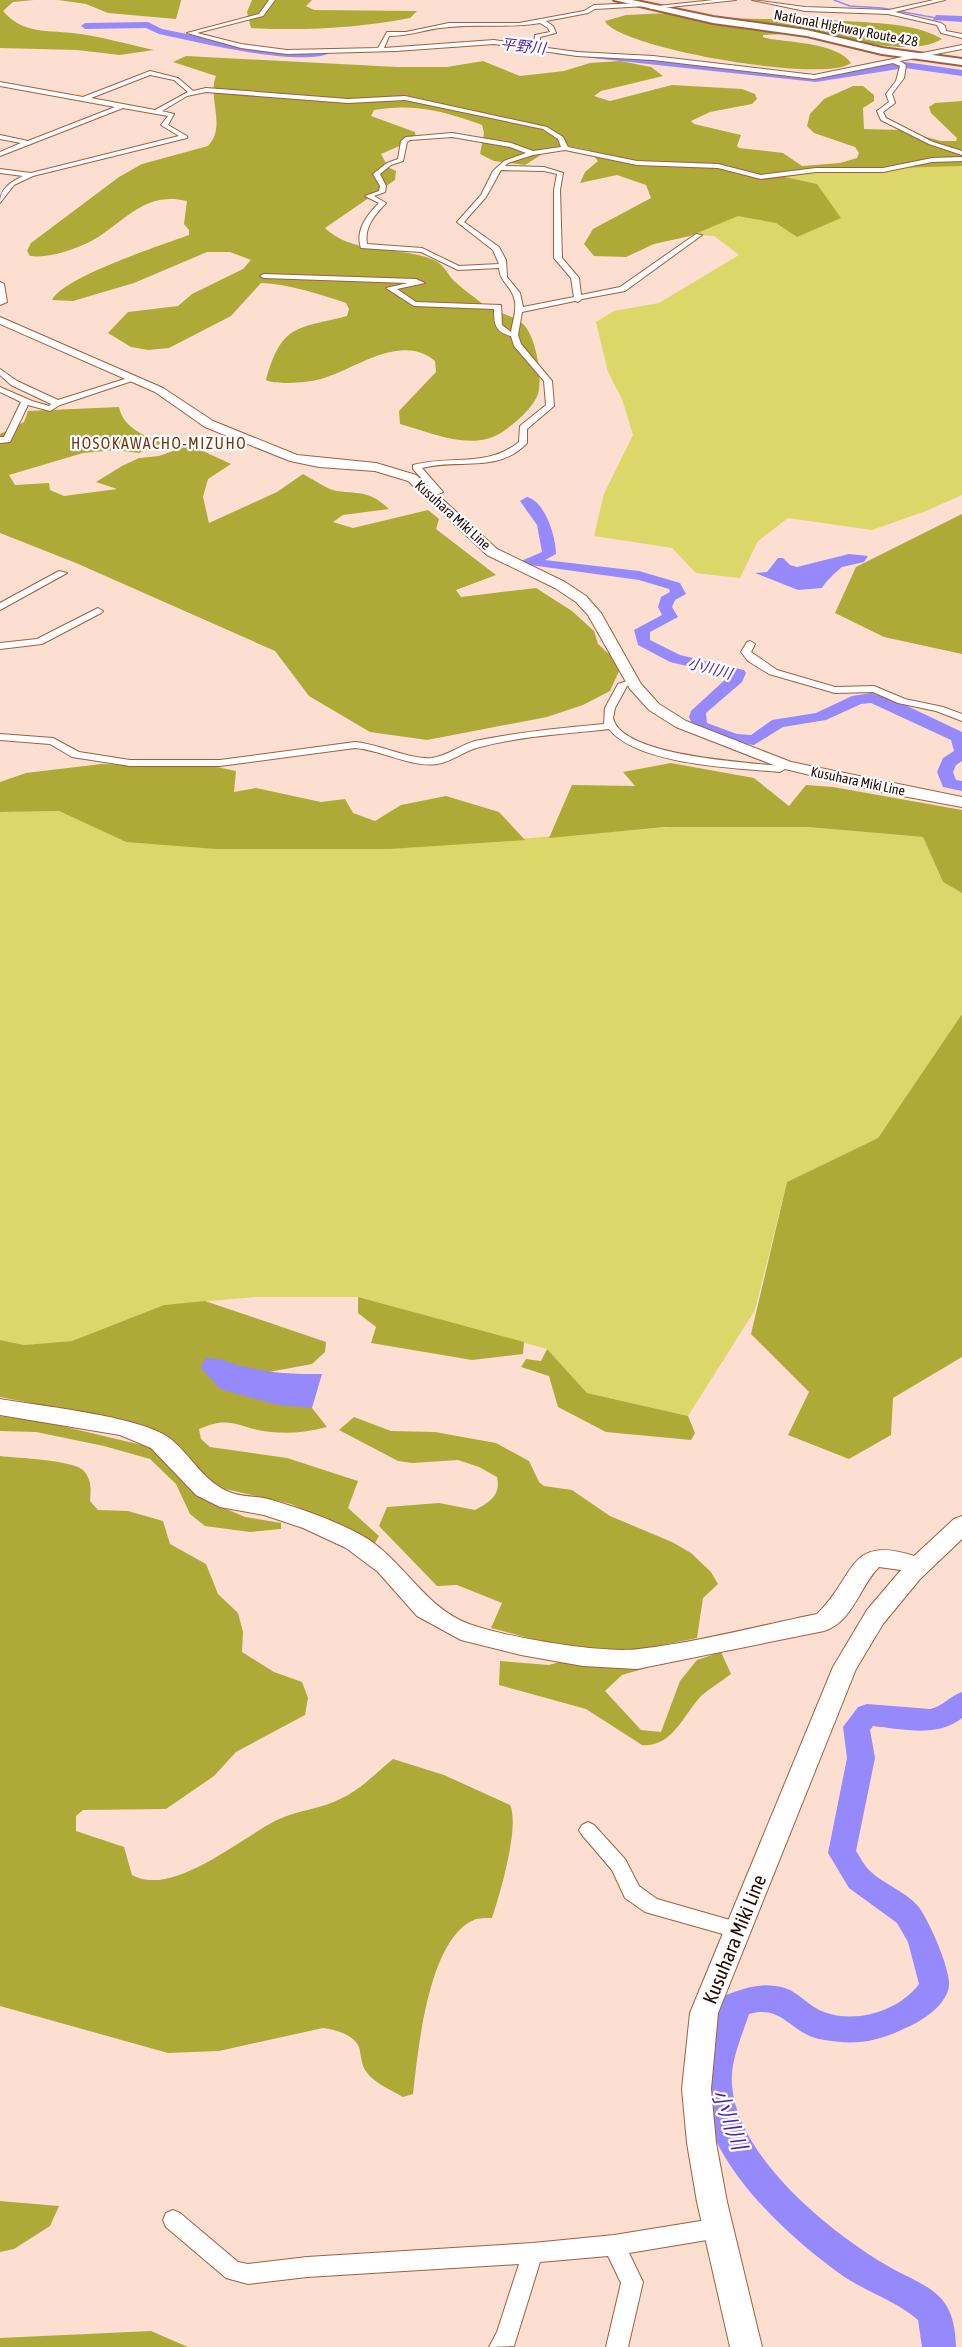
<svg xmlns="http://www.w3.org/2000/svg" width="962" height="2347" viewBox="0 0 962 2347" font-family="'Asap Condensed','Noto Sans JP',sans-serif">
	<style>
		.green { fill: #dcd768 }
		.forest { fill: #afa937 }
		.water { fill: #9689fc }
		.lines { fill: none; stroke-linecap: round; stroke-linejoin: round }
		.stream { stroke: #9689fc; stroke-width: 1.5 }
		.river { fill: #9689fc; fill-rule: evenodd }
		.minor-casing { stroke: #9f5f3f; stroke-width: 2 }
		.secondary-casing { stroke: #9f5f3f; stroke-width: 2 }
		.trunk-casing { stroke: #9f5f3f; stroke-width: 4 }
		.minor { fill: #fff; fill-rule: evenodd }
		.secondary { fill: #fff; fill-rule: evenodd }
		.trunk { fill: #fff; fill-rule: evenodd }
		.labels { text-anchor: middle; dominant-baseline: central; stroke-width: 4.5; stroke-linejoin: round; paint-order: stroke }
		.far-street-label { font-size: 14px; fill: #220901; stroke: #fff }
		.far-water-label { font-size: 15px; font-style: italic; fill: #4925ab; stroke: #fff }
		.far-quarter-label { font-size: 16px; letter-spacing: 1.5px; fill: #723716; stroke: #fff }
		.near-street-label { font-size: 20px; fill: #220901; stroke: #fff }
		.near-water-label { font-size: 21px; font-style: italic; fill: #4925ab; stroke: #fff }
	</style>
	<rect width="100%" height="100%" fill="#fddfd2"/>
	<g class="green">
		<polygon points="962,159 962,495 926,511 872,530 788,518 758,541 740,578 696,573 672,548 594,536 604,494 633,435 622,399 608,372 596,322 614,311 659,303 739,255 714,236 670,233 772,168"/>
		<polygon points="59,811 126,842 390,849 670,827 808,827 923,837 943,882 962,893 962,1014 878,1138 787,1182 755,1310 688,1416 587,1393 547,1349 358,1297 256,1297 164,1305 72,1341 24,1345 0,1340 0,812"/>
	</g>
	<g class="forest">
		<path d="M 0,0 L 34,0 L 13,2 L 3,11 C 23,34 45,30 72,33 C 99,36 127,44 154,50 L 120,55 L 77,50 L 0,48 Z"/>
		<polygon points="58,0 181,0 181,1 176,19 108,13 86,4"/>
		<path d="M 252,0 L 312,0 L 306,6 L 314,10 L 417,11 L 410,18 C 357,28 305,31 251,28 L 247,12 Z"/>
		<path d="M 669,13 C 733,22 798,17 862,22 C 888,24 919,25 942,39 C 910,58 849,38 814,34 C 797,33 780,34 763,35 L 763,37 L 770,39 C 791,42 839,44 851,63 C 826,84 617,48 605,21 L 626,15 Z"/>
		<path d="M 186,56 L 397,67 L 447,67 L 483,61 L 520,76 L 564,71 L 590,63 L 620,61 L 651,67 L 663,76 L 601,91 L 594,96 L 610,101 L 672,85 L 742,89 L 755,94 L 757,99 L 752,104 L 710,112 L 691,121 L 694,124 L 741,135 L 737,146 L 739,148 L 783,153 L 802,166 L 840,163 L 857,158 L 859,153 L 855,147 L 814,133 L 807,126 L 810,114 L 824,99 L 853,86 L 863,86 L 874,95 L 874,101 L 863,108 L 864,129 L 900,130 L 941,141 L 956,141 L 957,138 L 931,113 L 929,107 L 935,103 L 962,101 L 962,166 L 822,170 L 780,176 L 817,184 L 841,218 L 797,237 L 776,223 L 738,216 L 690,236 L 654,244 L 626,257 L 594,256 L 584,244 L 593,229 L 651,198 L 646,185 L 617,175 L 580,183 L 585,172 L 598,161 L 589,150 L 568,146 L 547,151 L 525,165 L 494,161 L 480,154 L 484,133 L 482,125 C 445,111 412,103 374,110 L 371,116 L 415,132 L 416,139 L 381,154 L 388,167 L 396,171 L 395,180 L 325,228 C 354,256 402,245 436,261 C 444,265 448,275 454,281 C 462,288 471,295 479,301 C 492,312 511,314 523,324 C 536,336 543,378 538,394 C 533,409 510,428 497,435 C 468,450 429,432 400,424 L 399,411 L 436,372 L 435,361 C 401,332 354,370 321,379 C 309,382 295,383 284,383 C 277,382 271,383 266,380 C 282,323 297,329 347,316 L 349,309 L 346,303 C 319,294 289,284 261,283 L 231,316 L 169,348 L 148,350 L 131,347 L 108,333 L 128,312 L 178,306 L 192,294 L 243,269 L 251,260 L 230,252 L 207,252 L 134,283 L 73,301 L 52,300 C 63,277 162,245 189,235 L 189,230 L 184,224 L 187,201 C 150,192 131,214 104,233 C 87,246 51,259 30,256 L 27,251 L 31,243 L 119,177 L 142,164 L 208,146 C 227,126 207,98 216,76 L 173,62 Z"/>
		<path d="M 119,407 C 123,428 144,435 162,443 L 139,453 L 115,450 L 83,453 L 9,475 L 15,485 L 49,483 L 50,490 L 64,496 L 117,489 L 96,482 L 122,466 L 139,458 L 159,456 L 190,445 L 231,464 L 208,479 L 203,497 L 209,523 L 277,492 L 303,474 C 313,479 328,490 337,491 C 362,494 370,491 389,509 L 343,515 L 333,522 L 353,528 L 428,510 L 439,519 L 436,529 L 496,575 L 456,590 L 461,597 L 536,588 L 572,611 L 594,631 L 598,644 L 610,655 L 619,671 L 610,691 L 583,705 L 547,717 L 427,740 L 370,732 L 309,696 L 275,651 L 76,563 L 0,533 L 0,434 L 24,422 L 28,411 Z"/>
		<polygon points="962,514 962,654 884,637 835,613 856,567"/>
		<polygon points="671,763 754,778 789,806 806,785 833,787 962,810 962,893 943,882 923,837 808,827 665,827 549,838 572,785 635,786 623,772"/>
		<polygon points="101,764 217,767 236,771 234,792 256,788 321,802 345,799 353,813 375,821 401,805 446,796 499,812 525,840 390,849 216,849 126,842 59,811 0,812 0,782 26,773"/>
		<polygon points="962,1014 962,1357 893,1398 891,1435 849,1459 788,1435 809,1392 751,1334 787,1182 878,1138"/>
		<polygon points="358,1297 524,1342 523,1354 472,1360 371,1343 376,1327 358,1313"/>
		<path d="M 205,1301 L 326,1342 L 325,1352 L 312,1364 L 269,1372 L 312,1408 L 327,1427 C 308,1432 290,1434 271,1432 C 239,1429 233,1414 199,1429 L 201,1439 L 210,1447 L 287,1458 L 358,1481 L 348,1508 L 379,1536 L 375,1543 L 291,1504 L 216,1487 L 203,1479 L 161,1432 L 125,1422 L 0,1397 L 0,1340 L 24,1345 L 72,1341 L 164,1305 Z"/>
		<polygon points="547,1349 587,1393 688,1416 695,1433 691,1440 606,1432 558,1407 549,1376 521,1367 526,1359 541,1361"/>
		<polygon points="0,1416 45,1422 150,1447 205,1500 245,1517 281,1523 281,1529 250,1532 205,1526 190,1514 176,1484 150,1459 104,1446 36,1432 0,1431"/>
		<path d="M 354,1417 L 391,1431 L 435,1432 L 496,1443 L 529,1461 L 539,1482 L 544,1486 L 572,1490 L 610,1516 L 672,1542 L 691,1553 L 711,1572 L 718,1584 L 703,1598 L 697,1638 L 634,1651 L 570,1649 L 491,1628 L 502,1603 L 457,1585 L 437,1586 L 379,1526 L 387,1507 L 439,1503 L 475,1510 C 490,1502 501,1495 497,1477 L 479,1467 L 458,1460 L 412,1463 L 398,1461 L 339,1430 Z"/>
		<path d="M 0,1456 C 17,1458 72,1460 83,1470 C 92,1480 91,1489 90,1501 L 98,1510 L 128,1511 L 163,1521 L 170,1544 L 206,1564 L 218,1594 L 238,1613 L 243,1632 L 242,1652 L 274,1672 L 302,1682 L 308,1698 L 305,1715 L 236,1752 L 214,1776 L 166,1809 L 83,1810 L 76,1816 L 76,1831 L 124,1847 L 132,1875 C 172,1898 242,1837 277,1820 C 297,1810 322,1809 342,1798 C 360,1790 377,1772 393,1759 L 444,1775 L 510,1805 C 520,1826 500,1894 492,1918 C 487,1918 478,1918 474,1920 C 428,1939 418,2051 413,2094 L 403,2097 C 391,2090 372,2082 365,2070 C 361,2063 361,2054 359,2047 C 354,2035 335,2029 323,2028 L 219,2051 L 168,2053 L 0,2006 Z"/>
		<path d="M 721,1652 L 731,1674 C 722,1681 710,1688 701,1696 C 684,1714 672,1748 642,1745 L 586,1709 L 499,1685 L 500,1661 L 549,1665 L 566,1660 L 667,1662 L 622,1675 L 605,1691 L 641,1730 L 661,1732 L 680,1681 L 697,1660 Z"/>
		<polygon points="0,2201 59,2206 50,2226 14,2249 0,2252"/>
		<polygon points="151,2331 188,2347 0,2347 0,2338"/>
	</g>
	<g class="water">
		<path d="M 849,554 L 868,556 L 864,562 L 842,567 C 837,571 825,582 822,588 L 798,590 L 755,573 L 767,572 L 778,558 L 783,558 L 790,565 L 797,567 Z"/>
		<path d="M 205,1358 C 224,1358 233,1365 251,1368 C 275,1374 298,1374 322,1374 L 312,1408 L 278,1405 L 220,1389 L 201,1368 Z"/>
	</g>
	<g class="lines">
		<polyline class="stream" points="834,0 850,6 882,8 936,18"/>
		<g class="river">
			<polygon points="936,15 962,16 962,22 933,20"/>
			<path d="M 148,22 L 162,29 C 221,41 268,54 330,48 L 334,51 C 307,70 194,41 159,34 L 146,28 L 85,29 L 81,26 L 85,23 Z"/>
			<polygon points="558,49 816,76 905,62 962,70 962,76 905,68 816,82 555,54 555,50"/>
			<path d="M 527,497 C 545,501 556,537 556,554 L 545,560 L 639,571 L 680,583 L 686,594 L 675,600 L 672,607 L 678,617 L 650,632 L 650,640 L 680,655 L 744,670 L 746,673 L 742,682 L 706,713 L 707,723 L 737,734 L 751,735 L 772,720 L 816,713 L 852,696 L 872,693 L 903,704 L 962,732 L 962,761 L 956,765 L 953,772 L 956,780 L 962,781 L 962,791 L 943,787 L 937,772 L 943,758 L 954,751 L 951,740 L 871,703 L 861,704 L 826,720 L 783,727 L 754,745 L 729,742 L 694,729 L 689,717 L 691,711 L 729,676 L 670,662 L 638,645 L 634,630 L 662,615 L 658,607 L 661,597 L 670,592 L 669,589 L 639,580 L 523,564 L 521,561 L 542,552 L 537,525 L 520,501 Z"/>
			<path d="M 962,1692 L 962,1718 C 938,1738 902,1729 873,1726 L 870,1730 L 875,1758 L 856,1851 C 860,1857 864,1865 869,1870 C 883,1884 905,1891 918,1906 C 928,1918 951,1970 949,1986 C 947,2002 929,2016 916,2023 C 880,2041 860,2047 819,2039 C 791,2033 782,2004 749,2014 C 742,2036 730,2061 732,2085 C 737,2155 824,2227 881,2262 C 923,2288 955,2287 956,2347 L 922,2347 L 918,2320 C 896,2301 867,2292 843,2276 C 785,2234 702,2160 701,2082 C 700,2055 715,2019 726,1995 C 746,1987 764,1982 785,1988 C 800,1993 809,2007 824,2012 C 856,2024 899,2011 919,1984 L 908,1942 L 897,1923 L 849,1888 L 828,1853 L 847,1758 L 843,1727 L 858,1707 L 867,1704 L 930,1709 C 942,1707 950,1696 962,1692 Z"/>
		</g>
		<g class="minor-casing">
			<g id="minor">
				<path d="M 269,0 L 275,0 L 263,16 L 197,33 L 241,44 L 287,50 L 378,48 L 387,32 L 406,32 L 449,23 L 519,23 L 584,11 L 594,5 L 644,3 L 646,6 L 595,9 L 588,13 L 546,21 L 553,26 L 556,33 L 540,37 L 540,47 L 577,52 L 653,56 L 814,75 L 962,45 L 962,49 L 900,61 L 906,65 L 904,78 L 892,94 L 895,103 L 883,112 L 886,118 L 933,142 L 962,151 L 962,155 L 929,144 L 881,120 L 877,111 L 889,102 L 886,94 L 896,81 L 900,66 L 893,63 L 814,79 L 653,60 L 577,56 L 494,44 L 396,51 L 287,54 L 241,48 L 187,33 L 259,14 ZM 540,23 L 548,28 L 550,32 L 535,35 L 534,46 L 494,40 L 384,48 L 389,36 C 410,36 429,28 450,27 C 480,24 510,28 540,23 Z"/>
				<polygon points="714,0 736,0 651,9 648,7"/>
				<polygon points="752,0 805,7 889,10 934,0 945,0 895,12 941,23 945,26 946,31 962,34 962,38 941,33 937,25 888,14 805,11"/>
				<path d="M 150,71 L 178,78 L 193,91 L 206,88 L 348,99 L 405,96 L 547,127 L 563,137 L 568,147 L 637,161 L 718,164 L 761,175 L 816,168 L 883,168 L 932,158 L 962,157 L 962,161 L 932,162 L 883,172 L 816,172 L 761,179 L 718,168 L 637,165 L 565,150 L 533,155 L 508,163 L 505,166 L 544,167 L 563,173 L 560,190 L 562,258 L 579,278 L 581,295 L 620,287 L 696,234 L 702,235 L 625,291 L 582,299 L 578,302 L 575,301 L 522,312 L 518,335 L 521,344 L 552,381 L 554,406 L 527,429 L 527,443 C 498,474 458,458 422,468 L 443,492 L 431,497 L 427,494 L 433,491 L 413,469 L 413,465 C 450,455 487,468 519,442 L 520,426 L 546,405 L 544,381 L 514,346 L 511,336 C 495,332 494,324 494,309 L 414,306 L 386,288 L 408,283 L 264,278 L 260,276 L 264,274 L 416,279 L 425,283 L 397,289 L 416,302 L 501,305 L 502,325 L 511,332 C 513,319 519,305 512,293 C 507,283 500,280 499,268 L 458,270 L 421,252 L 361,248 C 355,230 367,215 379,203 L 365,196 L 379,191 L 380,186 L 373,174 L 387,163 L 398,159 L 401,141 L 406,137 L 452,133 L 511,143 L 533,151 L 561,147 L 558,139 L 543,129 L 405,100 L 348,103 L 206,92 L 187,96 L 162,111 L 174,114 L 168,125 L 187,136 L 187,138 L 33,176 L 14,185 L 0,203 C 0,188 11,182 23,176 L 0,173 L 0,169 L 31,173 L 179,136 L 161,125 L 168,116 L 123,108 L 0,156 L 0,152 L 21,143 L 0,139 L 0,135 L 28,141 L 115,107 L 0,86 L 0,82 L 83,97 ZM 150,75 L 174,80 L 188,92 L 155,110 L 91,98 ZM 452,137 L 510,147 L 526,153 L 504,161 L 493,171 L 481,195 L 457,222 L 493,250 L 499,264 L 459,266 L 422,248 L 367,244 C 364,226 375,215 386,203 L 374,196 L 385,192 L 386,186 L 380,174 L 391,165 L 403,161 L 407,142 L 410,140 ZM 501,170 L 544,171 L 557,174 L 554,190 L 554,258 L 571,278 L 574,297 L 523,307 L 520,293 L 507,277 L 506,260 L 499,247 L 464,222 L 486,197 Z"/>
				<polygon points="0,282 4,284 7,302 0,305"/>
				<polygon points="0,369 17,381 58,400 131,377 138,379 60,405 50,411 28,405 10,442 0,443 0,437 4,437 21,402 0,392 0,387 32,401 49,406 51,404 11,385 0,375"/>
				<polygon points="59,571 67,573 0,610 0,603"/>
				<polygon points="98,608 103,611 101,613 42,644 0,649 0,643 37,639"/>
				<polygon points="750,641 755,644 751,652 777,670 835,687 874,686 905,699 943,707 962,714 962,721 936,711 898,703 873,692 835,693 769,674 748,661 741,652 747,642"/>
				<path d="M 633,679 L 638,682 L 627,686 L 615,708 L 613,718 C 621,756 745,762 778,766 L 786,762 L 791,765 L 780,772 C 736,768 637,765 609,729 C 565,734 522,736 480,747 C 465,750 452,762 437,764 C 412,768 381,750 355,748 L 220,766 L 130,766 L 72,757 L 50,744 L 0,740 L 0,734 L 53,738 L 79,752 L 130,760 L 220,760 L 355,742 C 379,744 410,760 432,758 C 447,756 461,745 475,741 C 518,732 561,728 604,724 L 605,708 L 618,684 Z"/>
				<polygon points="588,1822 594,1825 625,1859 639,1886 657,1899 744,1924 746,1930 744,1936 737,1938 645,1912 625,1898 612,1870 582,1835 579,1830 582,1825"/>
				<polygon points="173,2210 180,2213 238,2262 248,2264 307,2257 533,2243 614,2235 719,2218 726,2221 729,2228 726,2235 719,2238 629,2253 643,2282 628,2347 606,2347 621,2283 608,2256 540,2262 514,2346 489,2347 497,2332 519,2264 307,2277 248,2284 226,2278 166,2227 163,2220 166,2213"/>
			</g>
		</g>
		<g class="secondary-casing">
			<g id="secondary">
				<polygon points="0,317 163,388 213,421 297,455 376,463 416,475 497,549 565,582 586,596 601,613 641,684 659,704 686,721 791,762 962,797 962,807 876,791 781,768 676,727 649,710 630,689 588,615 576,602 555,588 487,555 408,481 375,471 319,467 290,461 205,427 155,392 0,324"/>
				<path d="M 0,1399 C 39,1406 138,1416 168,1437 C 191,1454 203,1483 232,1493 C 243,1497 256,1496 268,1499 C 299,1508 332,1519 361,1535 C 403,1558 423,1607 469,1624 C 506,1637 600,1654 639,1649 C 698,1642 758,1626 817,1614 C 856,1577 847,1534 914,1556 L 954,1519 L 962,1516 L 962,1539 L 920,1579 L 883,1624 L 856,1669 L 718,2013 L 711,2089 L 716,2143 L 727,2202 L 762,2347 L 730,2347 L 697,2202 L 687,2143 L 682,2089 L 690,2013 L 833,1667 L 867,1610 L 901,1570 L 879,1567 C 859,1587 853,1622 824,1631 L 637,1669 L 583,1666 L 521,1655 L 461,1640 L 417,1616 L 378,1572 L 346,1548 L 303,1528 L 264,1515 L 220,1507 L 196,1495 L 151,1448 L 120,1435 L 0,1415 Z"/>
			</g>
		</g>
		<g class="trunk-casing">
			<polygon id="trunk" points="614,0 632,0 713,17 807,30 882,48 962,59 962,65 882,54 807,36 713,23"/>
		</g>
		<use href="#minor" class="minor"/>
		<use href="#secondary" class="secondary"/>
		<use href="#trunk" class="trunk"/>
	</g>
	<g class="labels">
		<g class="far-street-label">
			<text transform="translate(846 28) rotate(11)">National Highway Route 428</text>
			<text transform="translate(453 515) rotate(42)">Kusuhara Miki Line</text>
			<text transform="translate(858 781) rotate(12)">Kusuhara Miki Line</text>
		</g>
		<g class="far-water-label">
			<text transform="translate(523 46) rotate(6)">平野川</text>
			<text transform="translate(710 668) rotate(15)">小川川</text>
		</g>
		<g class="far-quarter-label">
			<text x="159" y="443">HOSOKAWACHO-MIZUHO</text>
		</g>
		<g class="near-street-label">
			<text transform="translate(734 1939) rotate(-68)">Kusuhara Miki Line</text>
		</g>
		<g class="near-water-label">
			<text transform="translate(730 2119) rotate(69)">小川川</text>
		</g>
	</g>
</svg>
